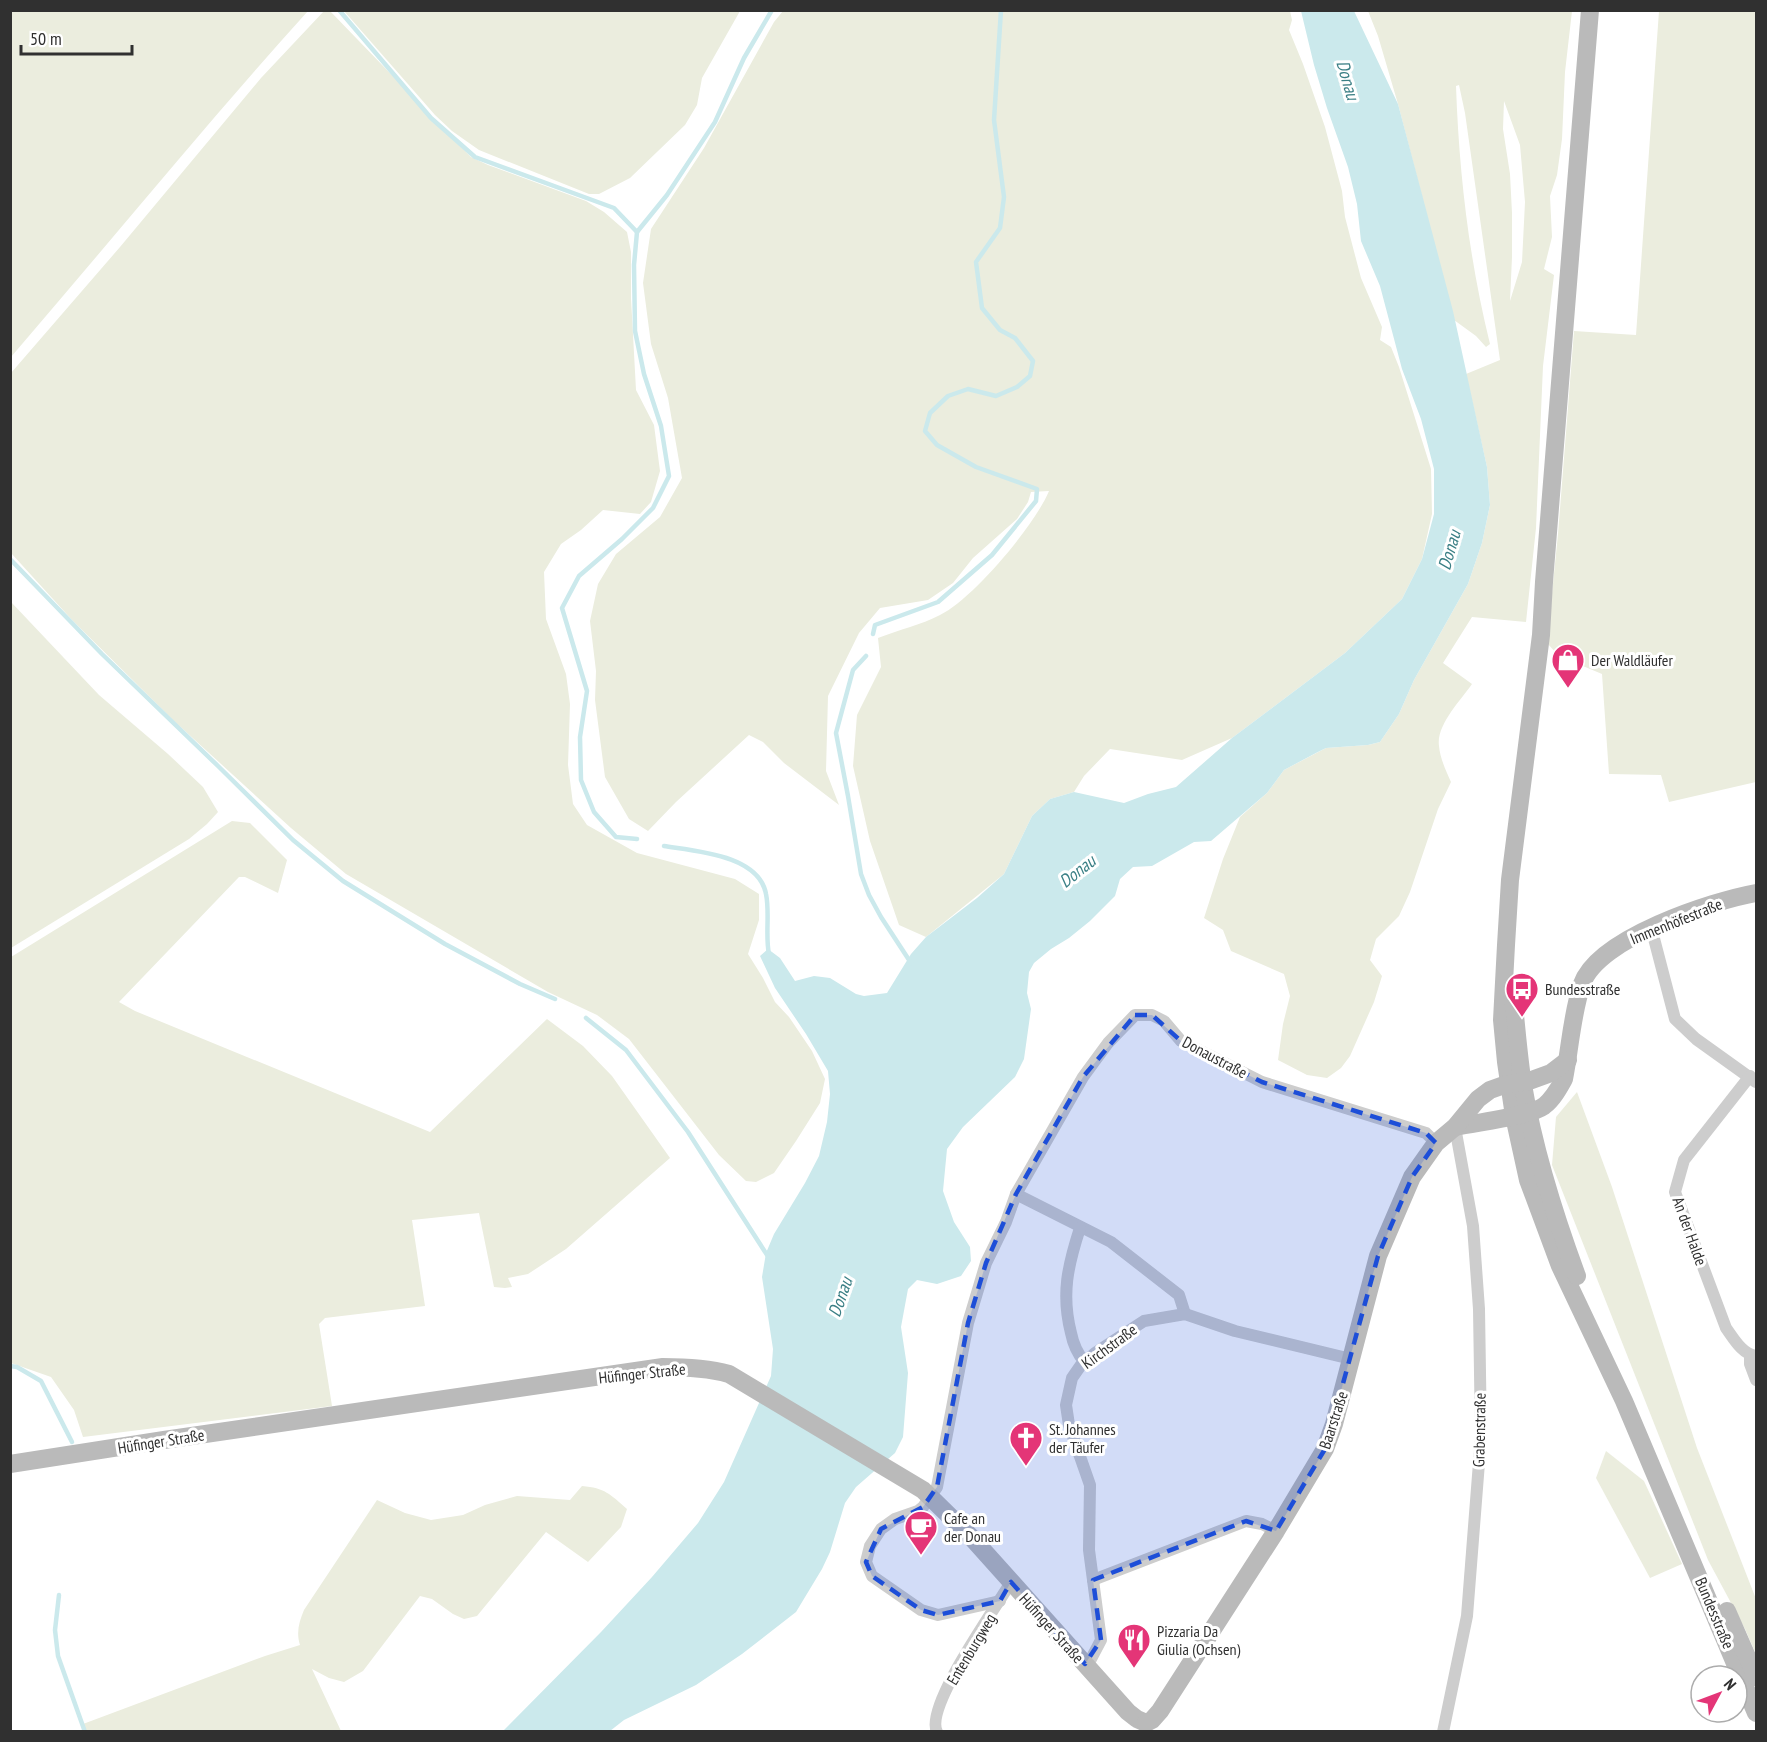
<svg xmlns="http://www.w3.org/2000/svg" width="1767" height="1742" viewBox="0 0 1767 1742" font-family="'PT Sans Narrow',sans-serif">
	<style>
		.green { fill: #ebedde; fill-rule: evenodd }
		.water { fill: #cbe9ec }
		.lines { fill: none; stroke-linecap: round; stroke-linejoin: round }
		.stream { stroke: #cbe9ec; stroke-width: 4.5 }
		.street { stroke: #cdcdcd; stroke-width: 12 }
		.secondary { stroke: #bababa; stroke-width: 18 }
		.marked { fill: #1d4ed8; fill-opacity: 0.2; stroke: #1d4ed8; stroke-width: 4.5; stroke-dasharray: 12 8; stroke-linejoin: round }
		.labels { text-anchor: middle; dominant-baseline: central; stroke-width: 6; stroke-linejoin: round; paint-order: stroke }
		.poi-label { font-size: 16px; fill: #303030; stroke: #fff; text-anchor: start }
		.street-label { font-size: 16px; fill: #303030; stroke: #fff }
		.water-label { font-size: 18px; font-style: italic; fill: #3a7f85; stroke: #fff }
	</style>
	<rect width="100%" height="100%" fill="#fff"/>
	<g class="green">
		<path d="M 11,10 L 308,11 C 206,124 110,242 11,357 Z"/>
		<polygon points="324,11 330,11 471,157 488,165 586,201 604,212 627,232 631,252 631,298 636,390 654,425 660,471 651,502 640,514 603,510 581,530 561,544 544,572 546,619 566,674 570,704 568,765 573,804 587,825 637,853 735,879 759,894 759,920 748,954 763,978 775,1002 789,1017 812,1051 825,1079 820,1103 796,1141 774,1173 756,1182 746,1181 719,1155 629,1039 597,1015 548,992 346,874 291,828 173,720 73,621 11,553 11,373 120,247 261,78"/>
		<polygon points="344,11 740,11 702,78 697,105 685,125 630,178 599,194 589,194 479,150 452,131 435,115"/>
		<path d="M 783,11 L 1290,11 L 1292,20 L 1289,30 L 1303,64 L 1325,127 L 1342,191 L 1345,217 L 1361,278 L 1382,327 L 1380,340 L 1391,347 L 1399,367 L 1431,469 L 1432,514 L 1422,559 L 1402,599 L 1345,653 L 1232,738 L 1182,760 L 1110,749 L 1084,776 L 1074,792 L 1050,799 L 1032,816 L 1004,874 L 926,937 L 899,925 L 870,841 L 853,766 L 857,715 L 881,667 L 878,638 C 898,630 921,625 940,615 C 973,599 1035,525 1049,491 L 1031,492 L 1028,502 L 1017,519 L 973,558 L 953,583 L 928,600 L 880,608 L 859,633 L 828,696 L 826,771 L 839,805 L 784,763 L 763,742 L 749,735 L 676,802 L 648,831 L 629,819 L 605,777 L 595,700 L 596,671 L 590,621 L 598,584 L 616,554 L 660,517 L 682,478 L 668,398 L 651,344 L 643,283 L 651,229 L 704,148 L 774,22 Z"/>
		<path d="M 1368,11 L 1572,11 L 1565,72 L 1562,139 L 1557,175 L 1550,196 L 1552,237 L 1544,269 L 1554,275 L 1543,366 L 1536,528 L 1526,622 L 1472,617 L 1443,663 L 1472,684 C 1461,700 1436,725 1439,746 C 1440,758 1446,771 1451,782 L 1438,809 L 1410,892 L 1399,916 L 1376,939 L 1370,960 L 1382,976 L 1374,1002 L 1350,1056 L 1341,1068 L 1327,1078 L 1307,1075 L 1278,1060 L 1283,1024 L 1290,996 L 1284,974 L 1231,951 L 1223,930 L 1204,918 L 1223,859 L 1240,817 L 1267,793 L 1284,770 L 1326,748 L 1368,745 L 1380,742 L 1399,714 L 1414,680 L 1468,584 L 1482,543 L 1490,505 L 1487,467 L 1466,374 L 1500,360 L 1465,113 L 1459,85 L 1456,86 C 1459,173 1469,259 1490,344 L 1486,347 L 1476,336 L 1454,320 L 1398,104 L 1378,36 ZM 1504,101 L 1520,145 L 1525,202 L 1522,262 L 1510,301 L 1512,257 L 1512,213 L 1510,174 L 1503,129 Z"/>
		<polygon points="1659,11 1756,11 1756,782 1669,802 1661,775 1609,774 1602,674 1559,656 1547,643 1558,534 1574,331 1636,335"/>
		<polygon points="11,602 99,695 168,754 203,787 218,812 207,824 189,839 11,948"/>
		<polygon points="232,821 250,823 287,860 278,893 245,877 239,877 119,1002 135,1011 430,1132 547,1019 583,1046 612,1076 670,1158 566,1249 528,1274 508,1278 512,1287 505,1288 494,1287 479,1213 412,1220 425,1306 325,1318 319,1324 332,1406 83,1437 74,1410 51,1377 11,1363 11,957"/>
		<polygon points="1577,1092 1612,1187 1697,1448 1756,1599 1756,1654 1745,1629 1708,1560 1552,1165 1556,1117"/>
		<polygon points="1606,1451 1644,1481 1682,1564 1650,1578 1596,1478"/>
		<path d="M 582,1486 C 605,1488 610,1494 627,1509 L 621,1527 L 588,1562 L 546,1532 L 477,1616 L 464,1619 L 453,1614 L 432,1599 L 420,1596 L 363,1671 L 344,1682 L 329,1678 L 312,1669 L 341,1731 L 85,1731 L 83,1724 L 265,1656 L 300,1645 C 296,1632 299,1622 304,1610 L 377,1500 L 405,1513 L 431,1520 L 463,1515 L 485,1505 L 517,1496 L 570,1500 Z"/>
	</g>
	<polygon class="water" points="1301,11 1354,11 1398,104 1453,311 1487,467 1490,505 1482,543 1468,584 1414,680 1399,714 1380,742 1368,745 1326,748 1316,753 1284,770 1267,793 1211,841 1194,842 1152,866 1133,867 1120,879 1115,896 1090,921 1069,938 1051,949 1034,963 1029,972 1027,993 1031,1009 1024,1059 1015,1077 963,1127 947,1149 943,1191 954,1222 970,1247 971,1261 961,1276 937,1284 917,1280 908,1289 901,1327 908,1373 903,1437 895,1453 856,1487 845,1503 830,1552 822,1569 796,1612 742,1654 696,1685 624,1720 610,1731 502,1732 601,1632 652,1577 698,1523 724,1482 771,1376 773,1349 762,1277 766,1253 774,1234 805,1183 819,1156 827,1122 830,1094 828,1071 806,1034 775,988 760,956 768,949 780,958 795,981 814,976 830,978 856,994 864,996 887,993 911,954 926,937 977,898 1004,874 1032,816 1050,799 1074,792 1124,803 1148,794 1176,787 1232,738 1345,653 1402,599 1422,559 1434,514 1434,469 1421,419 1402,369 1380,286 1361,241 1357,204 1348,167 1327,108 1314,65"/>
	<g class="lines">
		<g class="stream">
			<polyline points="339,10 431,118 475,157 614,208 637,232"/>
			<polyline points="10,559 102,654 218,766 293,840 343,881 445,944 520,984 555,999"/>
			<polyline points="873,634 875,625 938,602 992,555 1036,501 1037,489 976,467 937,445 925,431 930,413 948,396 968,389 996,396 1017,387 1030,376 1033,361 1015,338 1000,330 982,308 976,262 1000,228 1004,197 994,120 1001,10"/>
			<polyline points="866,656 853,670 836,733 848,796 861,874 869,895 881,917 911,963"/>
			<polyline points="637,839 616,837 594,812 581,780 580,737 587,691 562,608 579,576 622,539 653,508 669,476 661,426 644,374 635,331 634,265 637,232 667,195 715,122 744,58 772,10"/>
			<path d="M 664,846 C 696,851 759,855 766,894 C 770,913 765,936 769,954"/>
			<polyline points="586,1018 626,1050 688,1132 769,1258"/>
			<polyline points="10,1366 17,1367 41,1381 72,1442"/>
			<polyline points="59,1595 55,1630 58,1656 85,1732"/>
		</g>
		<g class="street">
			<polyline points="1651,927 1675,1019 1696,1039 1756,1082"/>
			<path d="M 1750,1076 L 1684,1160 L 1675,1192 L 1726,1328 C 1734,1339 1742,1354 1756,1356"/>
			<polyline points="1016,1194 1111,1242 1179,1295 1185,1314"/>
			<path d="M 1080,1228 C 1068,1265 1061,1294 1071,1333 C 1073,1343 1077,1353 1084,1361"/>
			<polyline points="1750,1355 1750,1364 1756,1380"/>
			<polyline points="1093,1580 1246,1521 1262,1524 1276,1531"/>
			<polyline points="1000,1601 938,1615 921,1610 872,1576 866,1562 870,1546 881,1529 895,1519 918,1511 923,1507 937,1487 968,1323 986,1263 1006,1222 1016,1194 1083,1077 1108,1043 1135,1015 1152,1015 1164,1021 1181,1041 1262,1082 1426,1133 1436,1143"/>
			<polyline points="1085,1664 1091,1659 1101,1640 1089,1550 1090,1485 1069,1425 1066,1405 1072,1378 1081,1365 1095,1353 1144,1321 1185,1314 1235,1331 1351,1359"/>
			<path d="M 937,1732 C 924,1707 996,1608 1011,1582"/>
			<polyline points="1443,1732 1467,1616 1481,1437 1479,1309 1473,1226 1455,1127"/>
		</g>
		<g class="secondary">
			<polyline points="1590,10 1544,582 1541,635 1510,880 1506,945 1502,1020 1506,1062 1514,1116 1528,1180 1560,1266 1624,1401 1756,1713"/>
			<path d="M 1512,988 C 1516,1020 1518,1053 1523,1085 C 1534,1150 1554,1214 1577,1276"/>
			<path d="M 1455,1127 C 1477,1122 1528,1117 1544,1106 C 1553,1099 1559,1088 1564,1079 C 1570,1049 1572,1013 1582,984 C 1598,938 1712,901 1756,893"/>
			<path d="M 10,1464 L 164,1440 L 663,1367 C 685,1367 707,1368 729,1374 L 923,1490 L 972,1538 L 1128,1712 L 1137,1719 L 1146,1723"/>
			<polyline points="1727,1611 1756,1677"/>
			<polyline points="1146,1723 1152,1720 1160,1711 1276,1531 1325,1449 1334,1424 1378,1256 1412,1177 1436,1143 1455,1127 1478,1099 1490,1090 1504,1085 1529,1081 1551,1073 1568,1060"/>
		</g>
	</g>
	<path class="marked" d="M 1135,1015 L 1152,1015 L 1181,1041 L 1262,1082 L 1426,1133 L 1436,1143 L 1412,1177 L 1378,1256 L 1325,1449 L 1276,1531 L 1246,1521 L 1093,1580 L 1101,1640 L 1085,1664 L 1011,1582 L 1000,1601 L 938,1615 L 921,1610 L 872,1576 L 866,1562 L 881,1529 L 923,1507 L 937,1487 L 968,1323 L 986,1263 L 1016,1194 L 1083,1077 Z"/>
	<defs>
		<g id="shop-pin" transform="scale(1.725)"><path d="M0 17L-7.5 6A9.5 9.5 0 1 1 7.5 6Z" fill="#e43577" stroke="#fff"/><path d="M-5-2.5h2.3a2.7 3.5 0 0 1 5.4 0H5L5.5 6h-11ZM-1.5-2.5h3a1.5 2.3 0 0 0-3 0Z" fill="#fff"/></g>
		<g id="bus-pin" transform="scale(1.725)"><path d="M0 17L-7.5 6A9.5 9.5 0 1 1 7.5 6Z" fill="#e43577" stroke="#fff"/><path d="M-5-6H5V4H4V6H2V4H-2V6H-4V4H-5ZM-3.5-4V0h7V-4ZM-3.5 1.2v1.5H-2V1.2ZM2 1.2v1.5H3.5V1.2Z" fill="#fff"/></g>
		<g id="church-pin" transform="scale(1.725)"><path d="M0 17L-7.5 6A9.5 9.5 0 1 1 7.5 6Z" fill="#e43577" stroke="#fff"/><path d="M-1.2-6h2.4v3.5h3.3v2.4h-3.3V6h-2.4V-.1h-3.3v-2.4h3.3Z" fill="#fff"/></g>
		<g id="cafe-pin" transform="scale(1.725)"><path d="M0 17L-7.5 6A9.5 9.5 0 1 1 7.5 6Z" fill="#e43577" stroke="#fff"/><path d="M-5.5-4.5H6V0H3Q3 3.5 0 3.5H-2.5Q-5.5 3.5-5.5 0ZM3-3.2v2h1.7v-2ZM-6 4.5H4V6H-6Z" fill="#fff"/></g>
		<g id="restaurant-pin" transform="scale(1.725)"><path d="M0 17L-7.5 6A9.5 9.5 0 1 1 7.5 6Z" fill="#e43577" stroke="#fff"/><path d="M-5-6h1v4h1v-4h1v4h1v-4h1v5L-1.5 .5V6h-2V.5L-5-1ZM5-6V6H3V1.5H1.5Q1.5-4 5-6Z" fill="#fff"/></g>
	</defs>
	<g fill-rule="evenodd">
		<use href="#shop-pin" x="1568" y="660"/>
		<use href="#bus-pin" x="1522" y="989"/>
		<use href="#church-pin" x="1026" y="1438"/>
		<use href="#cafe-pin" x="921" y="1527"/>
		<use href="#restaurant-pin" x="1134" y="1640"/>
	</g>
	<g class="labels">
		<g class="poi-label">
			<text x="1591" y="660">Der Waldläufer</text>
			<text x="1545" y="989">Bundesstraße</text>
			<text x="1049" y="1429">St. Johannes<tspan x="1049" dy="18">der Täufer</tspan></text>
			<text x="944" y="1518">Cafe an<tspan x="944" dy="18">der Donau</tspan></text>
			<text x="1157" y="1631">Pizzaria Da<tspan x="1157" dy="18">Giulia (Ochsen)</tspan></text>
		</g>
		<g class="street-label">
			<text transform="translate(1676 921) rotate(-22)">Immenhöfestraße</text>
			<text transform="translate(1215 1057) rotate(28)">Donaustraße</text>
			<text transform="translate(1690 1231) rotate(70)">An der Halde</text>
			<text transform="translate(1109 1346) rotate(-36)">Kirchstraße</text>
			<text transform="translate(642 1373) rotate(-6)">Hüfinger Straße</text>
			<text transform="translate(1333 1420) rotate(-72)">Baarstraße</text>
			<text transform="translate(1479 1430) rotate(-89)">Grabenstraße</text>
			<text transform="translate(161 1441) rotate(-9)">Hüfinger Straße</text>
			<text transform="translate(1715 1613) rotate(67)">Bundesstraße</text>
			<text transform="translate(1052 1628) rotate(48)">Hüfinger Straße</text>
			<text transform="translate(971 1649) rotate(-59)">Entenburgweg</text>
		</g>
		<g class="water-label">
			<text transform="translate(1348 80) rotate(74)">Donau</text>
			<text transform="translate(1449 550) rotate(-74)">Donau</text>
			<text transform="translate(1077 871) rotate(-38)">Donau</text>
			<text transform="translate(840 1297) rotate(-71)">Donau</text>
		</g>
	</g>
	<rect width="1767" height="1742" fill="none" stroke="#303030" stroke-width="24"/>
	<g transform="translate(1719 1694) rotate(49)"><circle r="28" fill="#ffffff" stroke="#acacac" stroke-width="1.5"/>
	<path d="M0-4.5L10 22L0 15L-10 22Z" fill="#e43577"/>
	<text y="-9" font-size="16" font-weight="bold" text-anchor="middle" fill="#303030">N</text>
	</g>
	<path d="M21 45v9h111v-9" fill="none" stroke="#303030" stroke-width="3"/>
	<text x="30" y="45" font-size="18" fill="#303030" stroke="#ffffff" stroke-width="4.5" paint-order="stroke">50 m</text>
</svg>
